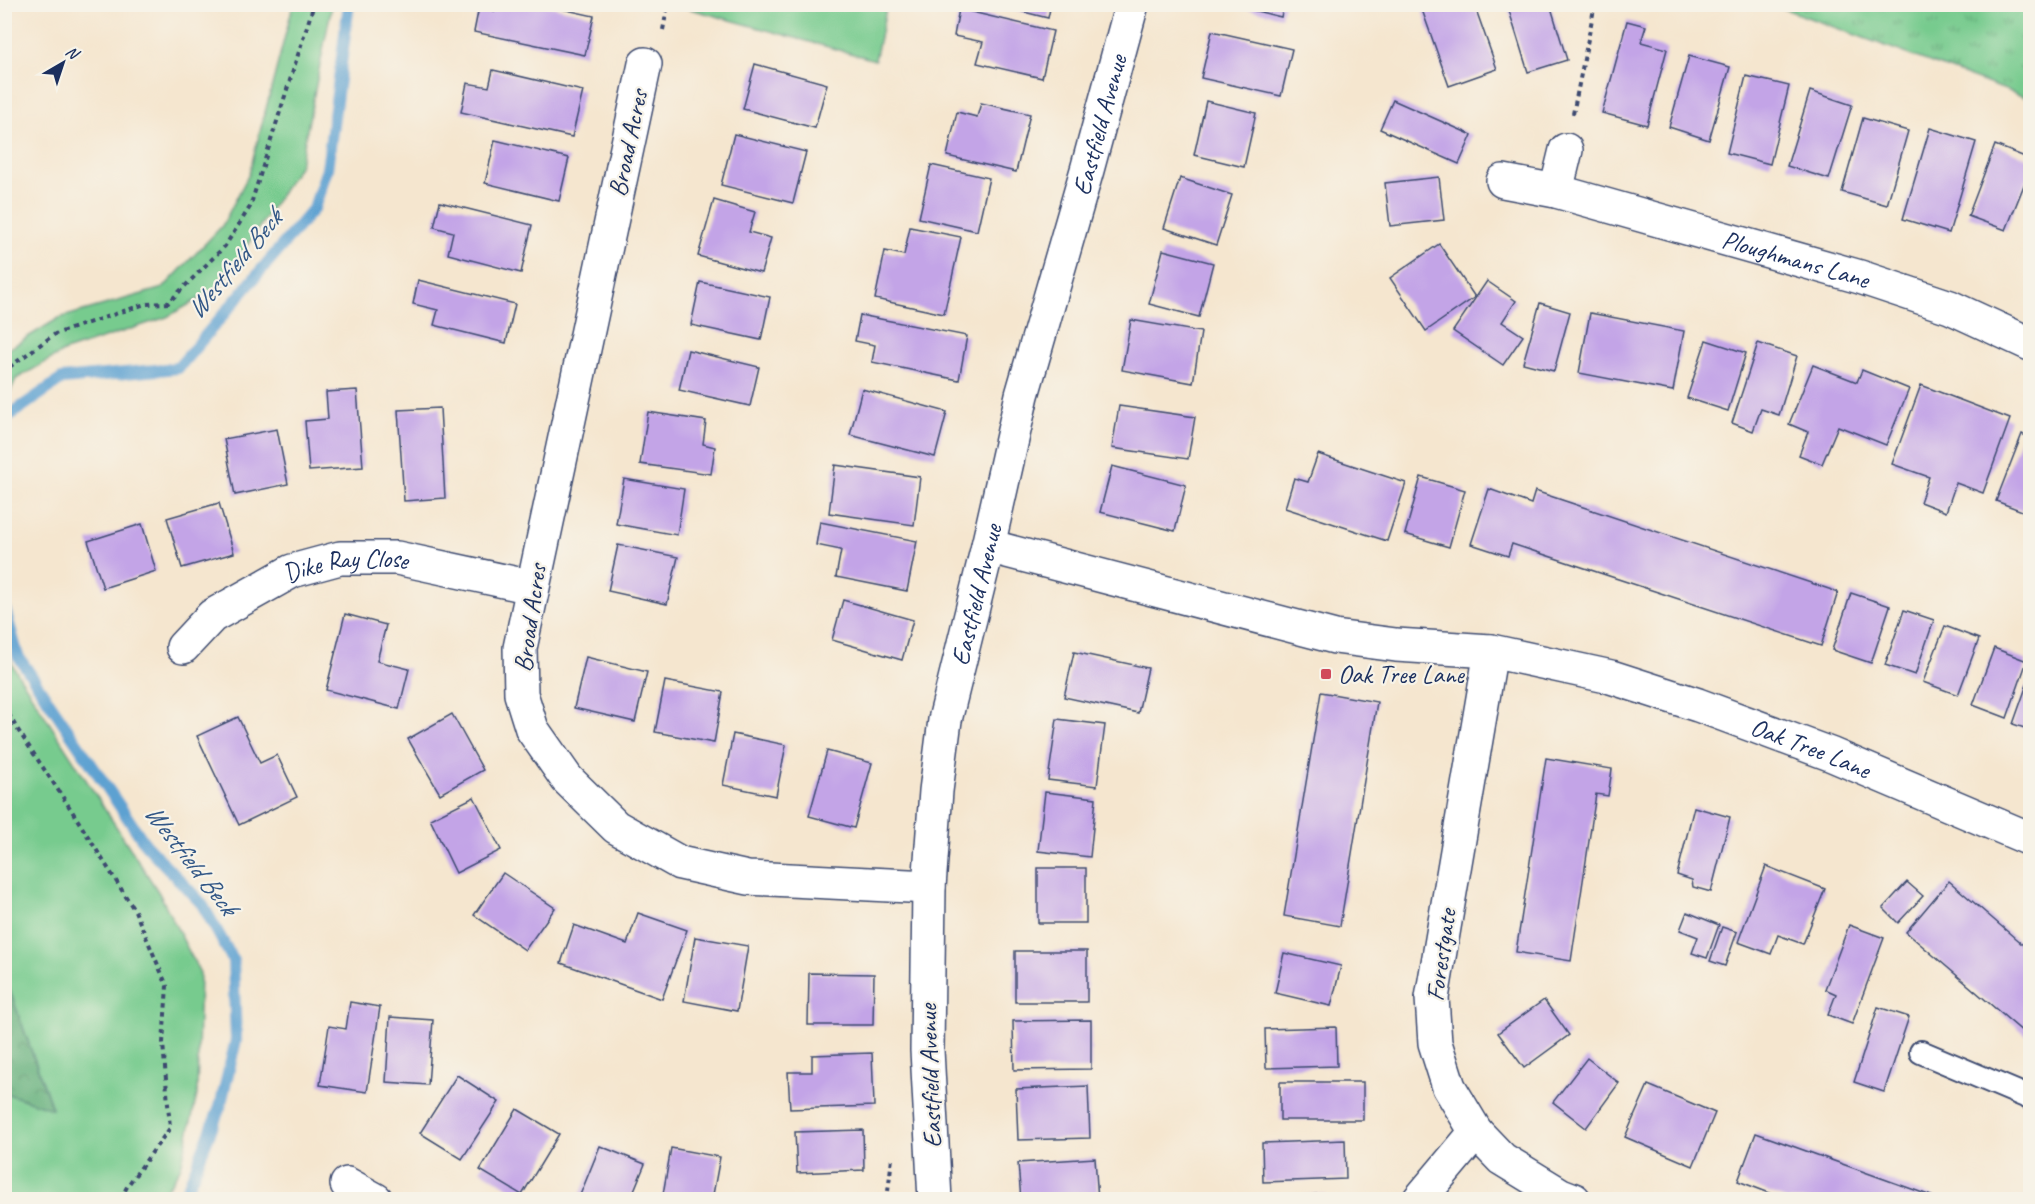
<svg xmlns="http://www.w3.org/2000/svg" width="2035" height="1204" viewBox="0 0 2035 1204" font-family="Caveat,sans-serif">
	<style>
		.grass { fill: #77cb8e; stroke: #497d76; stroke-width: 1.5 }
		.forest { fill: url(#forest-crowns); stroke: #3e6f6c; stroke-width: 1.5 }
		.park { fill: url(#park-tufts); stroke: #497d76; stroke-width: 1.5 }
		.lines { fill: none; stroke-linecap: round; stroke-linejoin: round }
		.stream { stroke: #5da1d1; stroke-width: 12 }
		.building { fill: #c3a4e7 }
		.lane-casing { stroke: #3c4a6f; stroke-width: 26 }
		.street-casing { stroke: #3c4a6f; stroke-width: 36 }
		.path { stroke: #3c4a6f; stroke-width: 4; stroke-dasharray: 4.5 4.5; stroke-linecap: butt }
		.lane { stroke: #fff; stroke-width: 22 }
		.street { stroke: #fff; stroke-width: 33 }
		.poi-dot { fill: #d1495b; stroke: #f7f3e8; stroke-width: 2 }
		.labels { text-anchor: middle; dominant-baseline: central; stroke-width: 4.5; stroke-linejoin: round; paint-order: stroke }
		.street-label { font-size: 26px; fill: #1b2f5e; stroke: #f7f3e8 }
		.poi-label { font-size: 26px; fill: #1b2f5e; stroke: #f7f3e8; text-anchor: start }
		.water-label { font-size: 27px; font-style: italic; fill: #325786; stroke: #f7f3e8 }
	</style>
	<defs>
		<pattern id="forest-crowns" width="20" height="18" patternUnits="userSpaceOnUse" patternTransform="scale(1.5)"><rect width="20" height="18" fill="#61af79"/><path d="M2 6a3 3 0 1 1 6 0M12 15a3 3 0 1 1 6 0" fill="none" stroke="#4f8f66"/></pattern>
		<pattern id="park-tufts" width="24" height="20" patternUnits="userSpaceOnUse" patternTransform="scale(1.5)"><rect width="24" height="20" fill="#77cb8e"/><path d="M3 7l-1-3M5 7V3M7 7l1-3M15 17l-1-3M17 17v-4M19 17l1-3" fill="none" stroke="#61a577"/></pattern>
	</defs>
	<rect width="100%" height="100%" fill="#f7f3e8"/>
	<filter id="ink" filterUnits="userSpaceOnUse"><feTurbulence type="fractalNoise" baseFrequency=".0167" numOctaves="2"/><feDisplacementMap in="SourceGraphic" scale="12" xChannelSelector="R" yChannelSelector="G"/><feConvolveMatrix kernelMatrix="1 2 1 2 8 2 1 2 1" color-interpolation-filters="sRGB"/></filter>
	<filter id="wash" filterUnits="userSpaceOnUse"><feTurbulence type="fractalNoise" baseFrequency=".008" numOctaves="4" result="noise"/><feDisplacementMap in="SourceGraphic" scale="24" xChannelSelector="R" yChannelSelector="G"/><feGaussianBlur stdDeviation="1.35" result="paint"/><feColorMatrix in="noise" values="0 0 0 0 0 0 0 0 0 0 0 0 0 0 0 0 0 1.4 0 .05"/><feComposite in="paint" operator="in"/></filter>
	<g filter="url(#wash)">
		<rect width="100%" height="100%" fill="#f5e6cf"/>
		<g class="grass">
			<polygon points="293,5 332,5 300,165 220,287 167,317 65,351 16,379 5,403 5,351 59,318 163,288 222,226 249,174"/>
			<polygon points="676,5 887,4 887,5 875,60"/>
			<polygon points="5,648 14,668 159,893 200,973 197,1095 181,1167 160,1199 5,1199 5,1093 52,1108 5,977"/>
		</g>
		<polygon class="forest" points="5,977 52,1109 5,1093"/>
		<polygon class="park" points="1774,5 2030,5 2030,99"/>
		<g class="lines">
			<g class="stream">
				<polyline points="4,419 62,379 178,368 314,208 327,169 349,4"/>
				<polyline points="4,606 18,656 146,845 202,904 233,960 236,1040 220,1107 183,1200"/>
			</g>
		</g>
		<g id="blocks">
			<g class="building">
				<polygon points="496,4 539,4 594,16 585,55 474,32 479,7 495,11"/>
				<polygon points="992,4 1051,4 1048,18"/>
				<polygon points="1227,4 1284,4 1281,17"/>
				<polygon points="1420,4 1474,4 1497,69 1449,86"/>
				<polygon points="1507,4 1550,4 1567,60 1528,72"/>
				<polygon points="959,9 1053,31 1042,78 977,63 983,42 954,36"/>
				<polygon points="1627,21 1646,26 1641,42 1667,49 1647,125 1602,113"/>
				<polygon points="1212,31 1292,49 1281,96 1201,78"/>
				<polygon points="1689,56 1730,67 1709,140 1669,127"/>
				<polygon points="755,64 827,84 815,128 743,109"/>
				<polygon points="493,70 583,91 572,137 461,112 467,83 489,87"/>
				<polygon points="1746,76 1789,86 1770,164 1727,153"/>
				<polygon points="1810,91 1852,105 1829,179 1787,166"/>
				<polygon points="1393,100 1472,135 1459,164 1380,129"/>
				<polygon points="1206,101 1256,113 1244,167 1194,155"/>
				<polygon points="981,103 1030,114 1016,172 947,156 957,112 977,117"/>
				<polygon points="1863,118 1908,131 1887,205 1842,192"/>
				<polygon points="1930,128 1976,142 1949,233 1903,219"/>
				<polygon points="734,134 806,152 793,203 721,185"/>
				<polygon points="495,140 569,158 559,201 485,183"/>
				<polygon points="1995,145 2030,159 2030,170 2006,230 1968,216"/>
				<polygon points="931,165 989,178 977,231 919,218"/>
				<polygon points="1439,177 1444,220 1390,226 1385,183"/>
				<polygon points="1180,178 1232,195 1216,245 1164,228"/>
				<polygon points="714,200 755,212 749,232 771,238 761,273 698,256"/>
				<polygon points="440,202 532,225 521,273 448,254 453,232 434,227"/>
				<polygon points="910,227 961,237 944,314 875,299 885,251 904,255"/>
				<polygon points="1439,244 1475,297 1426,331 1390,278"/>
				<polygon points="1163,250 1213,263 1199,317 1149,304"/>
				<polygon points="418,280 515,304 506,343 434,325 438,310 413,304"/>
				<polygon points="1487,281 1516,301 1502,322 1523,336 1503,365 1453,331"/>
				<polygon points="700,282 770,297 761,340 691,325"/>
				<polygon points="1540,303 1570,312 1554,371 1523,363"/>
				<polygon points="1590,313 1684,331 1673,391 1579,373"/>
				<polygon points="860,315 967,336 959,380 872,362 875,345 855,341"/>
				<polygon points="1131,320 1201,332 1193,383 1122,370"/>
				<polygon points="1706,340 1746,353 1728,411 1687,398"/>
				<polygon points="1758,343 1797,356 1779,415 1761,409 1753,431 1732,423"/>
				<polygon points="688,350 759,367 750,406 679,390"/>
				<polygon points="1813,365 1857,382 1862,370 1909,389 1886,445 1838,426 1822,464 1799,455 1808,432 1789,424"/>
				<polygon points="1921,385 2010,419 1983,493 1956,483 1946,512 1920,502 1929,477 1892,464"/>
				<polygon points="862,389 947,412 935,457 850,435"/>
				<polygon points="357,390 363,467 309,471 305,421 328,419 326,392"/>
				<polygon points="1119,406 1195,417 1188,459 1112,448"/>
				<polygon points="440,408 445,498 404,501 398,410"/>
				<polygon points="648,412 706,421 703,444 715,447 711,474 640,464"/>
				<polygon points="277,429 288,484 235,495 224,439"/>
				<polygon points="2022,434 2030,438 2030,514 1996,501"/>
				<polygon points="1318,454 1406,483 1387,541 1285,508 1294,478 1308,482"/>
				<polygon points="835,465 920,477 914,525 829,513"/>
				<polygon points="1112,466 1186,485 1175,531 1100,512"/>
				<polygon points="1421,477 1465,490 1449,547 1405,534"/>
				<polygon points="624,479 684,489 677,535 616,524"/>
				<polygon points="1489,489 1531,504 1535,491 1838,592 1821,646 1512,544 1508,556 1471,544"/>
				<polygon points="219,503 234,553 182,568 167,518"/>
				<polygon points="820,522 917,541 907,591 836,577 841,550 816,545"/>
				<polygon points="142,524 156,571 103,588 88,541"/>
				<polygon points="618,545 678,557 667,604 608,591"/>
				<polygon points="1851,593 1890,606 1871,663 1832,650"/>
				<polygon points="843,600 913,620 902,660 832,640"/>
				<polygon points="1904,610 1934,620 1915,675 1885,665"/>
				<polygon points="345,614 386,625 377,661 409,669 399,709 326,690"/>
				<polygon points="1945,626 1979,639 1958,695 1923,682"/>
				<polygon points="1994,648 2027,661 2007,718 1973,705"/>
				<polygon points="1074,652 1148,668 1138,713 1064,697"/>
				<polygon points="586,657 647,672 635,722 574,708"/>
				<polygon points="2030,676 2030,730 2013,724"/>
				<polygon points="665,681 723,692 714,743 655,732"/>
				<polygon points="1321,692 1377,702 1340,926 1284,916"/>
				<polygon points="452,714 483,770 440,794 408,739"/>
				<polygon points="238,717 260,763 277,755 297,797 239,825 197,736"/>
				<polygon points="1057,719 1105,725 1097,786 1048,780"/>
				<polygon points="733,734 786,745 776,796 723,785"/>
				<polygon points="827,751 872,763 854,828 809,816"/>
				<polygon points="1546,758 1612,769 1608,796 1596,794 1571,961 1516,952"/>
				<polygon points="1045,792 1096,798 1090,857 1038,851"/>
				<polygon points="474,797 501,850 456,873 430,819"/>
				<polygon points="1694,807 1730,817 1711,892 1693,887 1692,880 1677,875"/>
				<polygon points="1766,866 1825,889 1803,944 1778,935 1771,954 1738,942"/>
				<rect x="1038" y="868" width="48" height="55"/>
				<polygon points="503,873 555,908 525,950 474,915"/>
				<polygon points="1949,881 2030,951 2030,1038 1906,932"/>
				<polygon points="1907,882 1923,896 1898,923 1883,908"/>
				<polygon points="1687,912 1719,925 1707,958 1692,953 1698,937 1680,930"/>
				<polygon points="638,913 687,930 662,999 561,963 574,925 627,944"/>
				<polygon points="1849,925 1884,938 1852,1024 1828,1015 1836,994 1825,989"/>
				<polygon points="1722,927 1737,932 1725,966 1710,961"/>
				<polygon points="695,937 748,946 737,1011 684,1001"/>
				<rect x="1015" y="951" width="72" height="51"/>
				<polygon points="1284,953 1341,966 1331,1006 1275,993"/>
				<polygon points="809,973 874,974 873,1025 808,1025"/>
				<polygon points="1544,1000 1569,1035 1524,1068 1498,1033"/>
				<polygon points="350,1002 380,1007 367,1092 320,1085 329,1026 346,1029"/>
				<polygon points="1878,1007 1909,1017 1884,1092 1854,1082"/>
				<polygon points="390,1017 433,1020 428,1085 386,1082"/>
				<polygon points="1091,1020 1091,1069 1014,1070 1013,1021"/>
				<polygon points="1336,1027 1337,1066 1266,1068 1265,1029"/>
				<polygon points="872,1053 874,1106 790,1109 788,1072 812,1072 812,1055"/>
				<polygon points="1587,1058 1619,1083 1586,1128 1553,1102"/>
				<polygon points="457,1075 499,1102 462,1159 420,1133"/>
				<rect x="1280" y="1082" width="83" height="38"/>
				<polygon points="1648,1085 1715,1113 1693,1166 1625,1137"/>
				<polygon points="1088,1086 1090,1138 1018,1140 1016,1089"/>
				<polygon points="517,1109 559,1134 522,1195 480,1170"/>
				<polygon points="863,1130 864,1170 797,1173 795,1132"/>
				<polygon points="1756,1133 1934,1197 1933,1200 1788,1200 1738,1181"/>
				<polygon points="1345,1140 1346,1179 1263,1182 1262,1143"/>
				<polygon points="600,1146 645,1164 630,1200 578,1200"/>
				<polygon points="671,1148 720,1157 712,1200 662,1200"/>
				<polygon points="1095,1158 1098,1200 1021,1200 1018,1163"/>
				<polygon points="1325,1194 1325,1200 1246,1200 1246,1198"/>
			</g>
		</g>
	</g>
	<g filter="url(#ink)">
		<use href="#blocks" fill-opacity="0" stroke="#3c4a6f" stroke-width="1.5"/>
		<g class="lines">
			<g class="lane-casing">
				<polyline id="lane" points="1921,1052 2030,1098"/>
			</g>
			<g class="street-casing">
				<g id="street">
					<polyline points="645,64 520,648 521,694 532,729 567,779 616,827 680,863 748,878 929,887"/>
					<path id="s1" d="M 1503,181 L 1556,191 L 1860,277 L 1950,307 L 2030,344"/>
					<polyline points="1556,191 1566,150"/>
					<path id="s2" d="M 988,546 L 1335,637 L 1396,645 L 1491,651 L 1611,677 L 1698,705 L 1830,754 L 2030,839"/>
					<path id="s3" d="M 183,647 L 212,616 L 292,571 L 340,558 L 397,558 L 532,587"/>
					<polyline points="1491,651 1432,998 1435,1043 1449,1087 1476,1132 1502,1159 1561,1195 1574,1200"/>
					<polyline points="347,1184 376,1200"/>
					<path id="s4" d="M 935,1200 L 927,1050 L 929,887 L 936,791 L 945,720 L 988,546 L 1022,395 L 1087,170 L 1132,4"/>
					<polyline points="1419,1200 1476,1132"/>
				</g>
			</g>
			<g class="path">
				<polyline points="663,30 668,4"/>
				<polyline points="1573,114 1595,4"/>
				<polyline points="4,374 8,368 55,334 145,304 168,303 225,246 250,207 314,4"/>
				<polyline points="4,706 16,727 72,811 135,911 167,986 163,1043 170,1128 128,1185 120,1200"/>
				<polyline points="887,1200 892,1158"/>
			</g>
			<use href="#lane" class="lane"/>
			<use href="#street" class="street"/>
		</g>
	</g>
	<rect class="poi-dot" x="1320" y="668" width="12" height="12" rx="3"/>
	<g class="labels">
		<g class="street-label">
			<text stroke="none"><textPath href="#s4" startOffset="1096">Eastfield Avenue</textPath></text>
			<text transform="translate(628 143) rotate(-78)">Broad Acres</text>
			<text stroke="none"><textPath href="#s1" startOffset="303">Ploughmans Lane</textPath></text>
			<text stroke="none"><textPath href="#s3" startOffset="189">Dike Ray Close</textPath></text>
			<text stroke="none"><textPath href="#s4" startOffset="610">Eastfield Avenue</textPath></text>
			<text transform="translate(530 618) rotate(-82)">Broad Acres</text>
			<text stroke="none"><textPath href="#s2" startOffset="850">Oak Tree Lane</textPath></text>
			<text transform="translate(1441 955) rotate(-82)">Forestgate</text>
			<text transform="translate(930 1076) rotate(-92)">Eastfield Avenue</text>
		</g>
		<g class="poi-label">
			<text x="1338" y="674">Oak Tree Lane</text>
		</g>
		<g class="water-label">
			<text transform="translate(234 264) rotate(-50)">Westfield Beck</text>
			<text transform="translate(191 859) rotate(52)">Westfield Beck</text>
		</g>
	</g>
	<rect width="2035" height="1204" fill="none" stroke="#f7f3e8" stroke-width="24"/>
	<g transform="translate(63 63) rotate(39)" stroke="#f7f3e8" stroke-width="4.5" paint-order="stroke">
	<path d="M0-4.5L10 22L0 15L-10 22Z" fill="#1b2f5e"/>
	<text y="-9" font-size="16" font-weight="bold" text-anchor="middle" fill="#1b2f5e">N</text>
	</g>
</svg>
